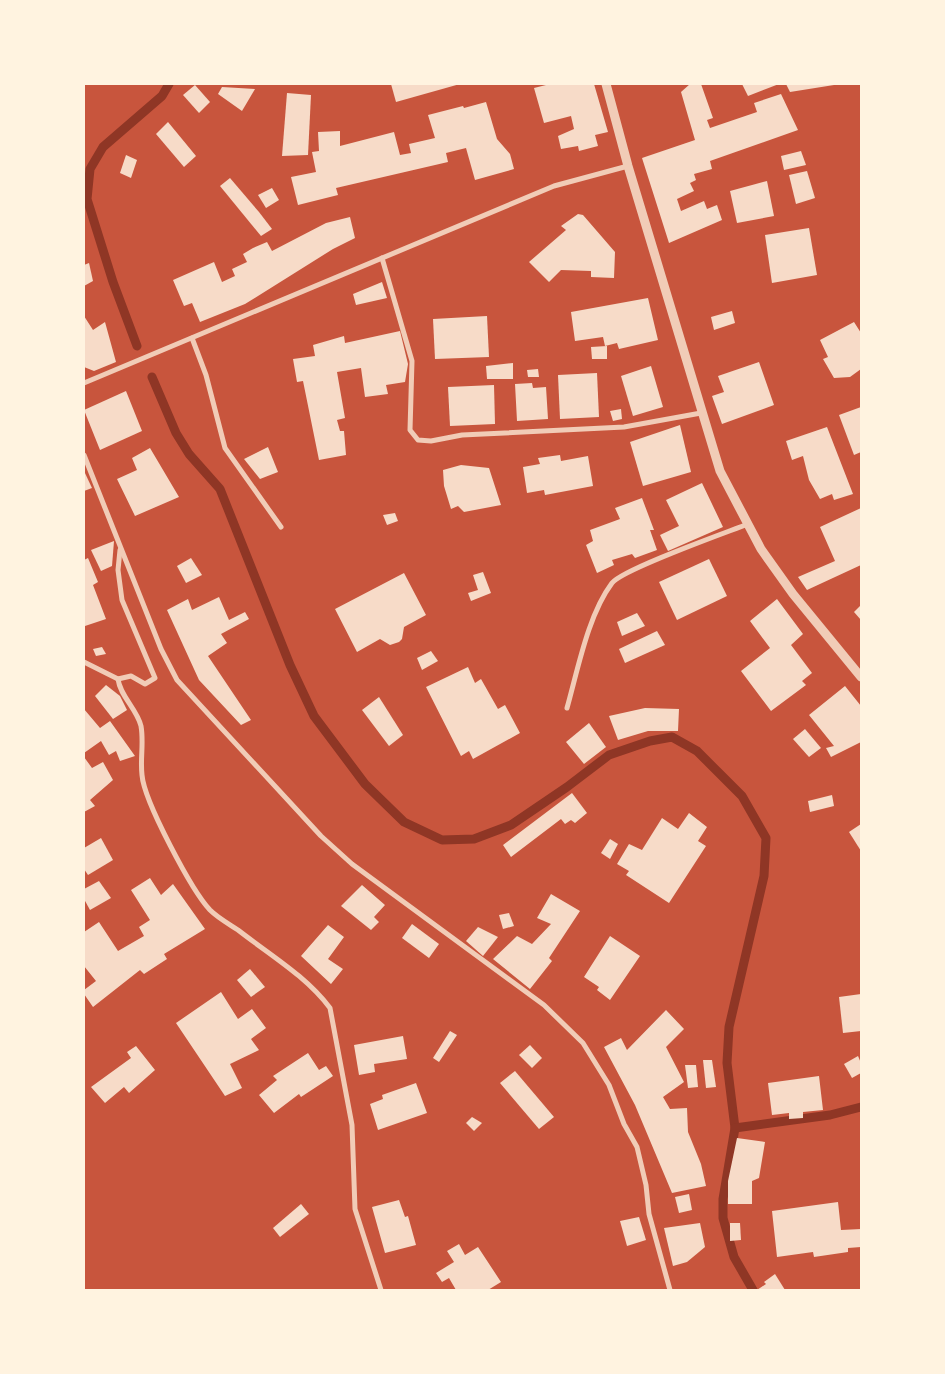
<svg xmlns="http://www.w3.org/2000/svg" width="945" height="1374" viewBox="0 0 945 1374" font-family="Quicksand,sans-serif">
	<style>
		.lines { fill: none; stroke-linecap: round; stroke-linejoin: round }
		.stream { stroke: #8f3625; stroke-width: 9 }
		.building { fill: #f7dbc8 }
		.minor { stroke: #f1ccb7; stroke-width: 5 }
		.tertiary { stroke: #f1ccb7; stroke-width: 9 }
	</style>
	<rect width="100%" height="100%" fill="#c8553d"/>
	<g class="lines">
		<g class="stream">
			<polyline points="137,346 113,282 87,199 90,169 103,147 162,96 169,84"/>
			<polyline points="152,377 176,433 189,454 220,489 290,665 314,716 365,784 404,822 442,840 474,839 511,825 567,787 609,755 650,741 672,737 697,751 742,796 766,838 764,876 729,1027 727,1063 735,1128 723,1199 723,1218 734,1257 753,1290"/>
			<polyline points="735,1128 830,1115 861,1107"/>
		</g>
	</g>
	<g class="building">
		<polygon points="391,84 460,84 396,102"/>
		<polygon points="550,84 594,84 608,132 595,135 598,146 579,151 578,146 561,149 558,136 574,129 571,116 544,123 534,88"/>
		<polygon points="690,84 701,84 713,118 707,120 710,128 757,112 754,103 781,94 798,130 710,161 712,169 694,174 696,180 690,183 694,191 677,199 681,211 704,201 707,209 717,205 722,220 669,243 642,158 695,140 681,92"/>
		<polygon points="742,84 779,84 748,96"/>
		<polygon points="786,84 834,84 834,85 790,92"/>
		<polygon points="195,85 210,102 199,113 183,95"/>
		<polygon points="222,87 255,89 242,111 218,94"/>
		<polygon points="287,93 311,95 308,155 282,156"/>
		<polygon points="486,102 497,139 510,154 514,169 475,180 466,148 446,153 448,162 336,188 338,195 298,205 291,177 316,172 312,152 319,151 318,132 340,131 340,146 394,132 400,155 411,153 409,144 435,138 428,115 463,106 464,108"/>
		<polygon points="168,122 196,156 184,167 156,134"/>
		<polygon points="801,151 806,165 784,170 781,156"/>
		<polygon points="126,155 137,160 131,178 120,173"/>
		<polygon points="807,171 815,198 796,204 789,175"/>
		<polygon points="230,178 259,212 272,229 261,236 220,186"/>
		<polygon points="767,181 774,216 737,223 730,191"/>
		<polygon points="272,188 279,200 266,208 258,195"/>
		<polygon points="578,214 583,215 615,252 614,278 591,277 591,271 561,270 549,282 529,262 566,230 561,226"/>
		<polygon points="350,217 355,238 333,249 245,304 200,322 192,303 184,306 173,280 214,262 222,282 235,276 232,269 247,262 243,254 253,248 267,242 272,251 326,223"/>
		<polygon points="809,228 817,275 772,283 765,235"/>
		<polygon points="89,263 93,281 84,286 84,265"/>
		<polygon points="382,282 387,298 356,305 353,294"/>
		<polygon points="648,298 658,340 619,349 617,343 605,346 603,337 575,341 571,312"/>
		<polygon points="732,311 735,323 714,330 711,317"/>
		<polygon points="84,316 93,330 105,322 116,362 94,371 84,367"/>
		<polygon points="487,316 489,357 435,359 433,319"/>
		<polygon points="854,322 861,333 861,369 850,377 834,378 823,359 828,357 820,340"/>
		<polygon points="400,331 408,364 405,382 386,385 388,394 365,397 361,368 337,372 345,418 337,420 340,431 344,431 346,455 319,460 303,381 297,382 293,359 315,356 313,345 344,336 345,343"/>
		<polygon points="607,346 607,359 592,359 591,347"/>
		<polygon points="759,362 774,405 722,424 712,396 724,392 718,376"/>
		<polygon points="513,363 513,379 487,379 486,366"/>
		<polygon points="651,366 663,407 633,416 621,376"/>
		<polygon points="538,369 539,377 528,377 527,370"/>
		<polygon points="597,373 599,417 560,419 558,375"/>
		<polygon points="532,383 533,388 546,387 548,419 517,421 515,384"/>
		<polygon points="494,385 495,424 450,426 448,387"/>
		<polygon points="126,391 142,431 100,450 84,410"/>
		<polygon points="861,407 861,452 854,455 839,415"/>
		<polygon points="621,409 622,419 613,421 610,411"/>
		<polygon points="680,425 691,472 643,486 630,442"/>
		<polygon points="827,427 853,494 834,500 832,494 820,499 809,480 803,456 792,460 786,441"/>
		<polygon points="268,447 278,472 260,479 244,459"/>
		<polygon points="150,448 179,497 135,516 117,479 137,470 132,458"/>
		<polygon points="560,455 561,461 588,456 593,486 545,495 544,490 527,493 523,467 540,464 538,458"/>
		<polygon points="461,465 489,468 501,505 464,512 458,506 451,509 444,486 443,470"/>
		<polygon points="84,471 92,488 84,491"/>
		<polygon points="702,483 723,527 668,551 660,535 679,526 666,500"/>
		<polygon points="642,498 654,530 650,530 657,550 635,558 632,554 612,560 614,565 597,573 586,545 593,541 590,530 620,519 615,508"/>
		<polygon points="861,508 861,565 807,590 798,577 835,561 820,527"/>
		<polygon points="395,513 398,521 387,525 383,515"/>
		<polygon points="114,541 112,566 101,571 91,550"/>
		<polygon points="88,558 98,582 93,585 106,619 85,626 84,560"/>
		<polygon points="191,558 202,575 186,583 177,566"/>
		<polygon points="709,559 727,596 677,620 659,582"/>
		<polygon points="483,572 491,593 471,601 468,593 478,590 473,575"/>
		<polygon points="404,573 426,615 404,627 402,639 399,642 390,645 380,639 357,652 335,609"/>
		<polygon points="219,597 229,620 245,612 249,619 221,634 227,643 208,656 251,720 241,725 199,680 167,610 188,599 192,610"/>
		<polygon points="777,599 803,634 791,645 812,673 802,681 806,685 771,711 741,671 770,648 750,621"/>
		<polygon points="861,605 861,620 854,612"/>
		<polygon points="637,613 645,626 622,636 617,622"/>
		<polygon points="657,631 665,645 625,663 619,649"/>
		<polygon points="102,647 106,654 96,656 93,649"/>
		<polygon points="431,651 438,661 422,670 417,658"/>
		<polygon points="468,667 475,683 481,679 498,709 505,705 520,733 473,759 469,751 461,756 426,687"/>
		<polygon points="106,685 120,696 127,710 113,719 95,696"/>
		<polygon points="845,686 861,706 861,742 831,757 826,748 834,746 809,715"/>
		<polygon points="379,697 403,735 389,746 362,710"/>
		<polygon points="645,708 679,709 678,731 648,731 618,740 609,716"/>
		<polygon points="84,709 100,728 110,721 135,756 120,761 116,751 109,755 101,741 84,753"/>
		<polygon points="589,723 606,747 584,764 566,742"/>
		<polygon points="805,729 821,748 809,757 793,739"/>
		<polygon points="84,757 92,768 103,762 113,780 90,800 95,806 84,812"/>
		<polygon points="572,793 587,813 575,823 571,820 565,824 561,819 511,857 503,845"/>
		<polygon points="832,795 834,806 810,812 808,801"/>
		<polygon points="689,813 707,827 698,841 706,846 669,903 626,875 629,871 617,864 629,844 642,850 662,818 678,829"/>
		<polygon points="861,824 861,851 849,832"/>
		<polygon points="101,838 113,860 88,875 84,869 84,848"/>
		<polygon points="610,839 618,844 610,859 601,853"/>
		<polygon points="150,878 161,895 173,884 205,929 164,954 167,959 144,974 140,970 93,1007 84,994 84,990 96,981 84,966 84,932 99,922 118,951 144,936 139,927 150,920 131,890"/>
		<polygon points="99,881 111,898 90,910 84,899 84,889"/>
		<polygon points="362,885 385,905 374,917 379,922 371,930 341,906"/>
		<polygon points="551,894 580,911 549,958 552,961 530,989 493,959 517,936 532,944 551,924 537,918"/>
		<polygon points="509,913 514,926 503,929 499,915"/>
		<polygon points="412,924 439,944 429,958 402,938"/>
		<polygon points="328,925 344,937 328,959 343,969 331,984 301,956"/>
		<polygon points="478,927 498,937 483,956 466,941"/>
		<polygon points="610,936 640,956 610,1000 597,990 599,987 584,977"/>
		<polygon points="250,969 265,987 251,997 237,980"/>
		<polygon points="221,992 238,1019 252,1009 266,1028 251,1039 259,1050 230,1064 242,1088 225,1096 176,1023"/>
		<polygon points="861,994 861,1031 843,1033 839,997"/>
		<polygon points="666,1010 684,1029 666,1047 684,1082 663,1097 670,1109 687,1108 688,1132 701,1164 706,1186 672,1193 635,1105 604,1047 621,1038 627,1050"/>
		<polygon points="450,1031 457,1035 439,1062 433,1058"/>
		<polygon points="403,1036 407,1059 374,1064 375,1072 359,1075 354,1045"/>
		<polygon points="530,1045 542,1058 532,1068 519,1055"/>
		<polygon points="136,1046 155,1070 129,1093 124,1087 105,1103 91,1087 131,1058 127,1052"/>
		<polygon points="308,1053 319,1070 326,1066 333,1076 301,1097 299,1094 274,1113 259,1095 277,1080 273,1076"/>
		<polygon points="858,1056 861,1063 861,1073 852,1078 844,1064"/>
		<polygon points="703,1060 712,1060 716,1087 706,1088"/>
		<polygon points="685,1065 696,1065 698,1087 688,1088"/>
		<polygon points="515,1071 554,1117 539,1129 500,1083"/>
		<polygon points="819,1076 823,1110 803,1112 803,1118 789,1119 789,1113 772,1115 768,1083"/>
		<polygon points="416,1083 427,1113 378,1130 370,1104 383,1099 382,1095"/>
		<polygon points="472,1117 482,1123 474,1131 466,1123"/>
		<polygon points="737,1138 765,1142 759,1178 752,1181 752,1204 728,1204 728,1181"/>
		<polygon points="689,1194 692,1210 679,1213 675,1197"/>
		<polygon points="399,1200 405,1217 408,1216 416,1245 385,1253 372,1207"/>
		<polygon points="838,1202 841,1230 861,1229 861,1247 848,1248 848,1252 814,1257 813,1252 777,1257 772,1211"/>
		<polygon points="301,1204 309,1214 280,1237 273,1228"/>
		<polygon points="639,1217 646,1240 627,1246 620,1221"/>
		<polygon points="700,1223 705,1247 687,1262 673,1266 664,1228"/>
		<polygon points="730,1223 740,1223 741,1240 730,1241"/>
		<polygon points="459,1244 465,1255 478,1247 501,1282 488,1290 456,1290 449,1278 442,1282 436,1273 454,1262 447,1251"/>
		<polygon points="775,1274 785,1290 757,1290 766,1284 764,1282"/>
	</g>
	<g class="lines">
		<g class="minor">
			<polyline points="382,258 412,361 410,430 418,440 431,441 462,435 624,427 701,413"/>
			<polyline points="192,338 206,375 225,448 281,527"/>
			<polyline points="84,383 554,186 628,166"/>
			<polyline points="84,455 161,649 177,680 321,836 352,864 544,1005 583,1043 609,1085 624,1124 637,1147 646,1185 649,1214 670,1290"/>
			<path d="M 120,550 L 118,570 L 122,600 L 155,678 L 145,684 L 131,676 L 118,679 C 120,696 137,709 141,726 C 144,743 140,758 142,775 C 144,801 192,891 210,910 C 218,918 229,924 238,930 C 270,955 306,976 330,1008 L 352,1125 L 355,1209 L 381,1290"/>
			<polyline points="84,662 118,679"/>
			<path d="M 567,708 C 578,669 588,615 612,583 C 623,569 725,533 748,524"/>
		</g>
		<polyline class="tertiary" points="606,84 628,166 720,471 761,549 793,594 861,677"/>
	</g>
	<rect width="945" height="1374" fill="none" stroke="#fff3e0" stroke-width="170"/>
</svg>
